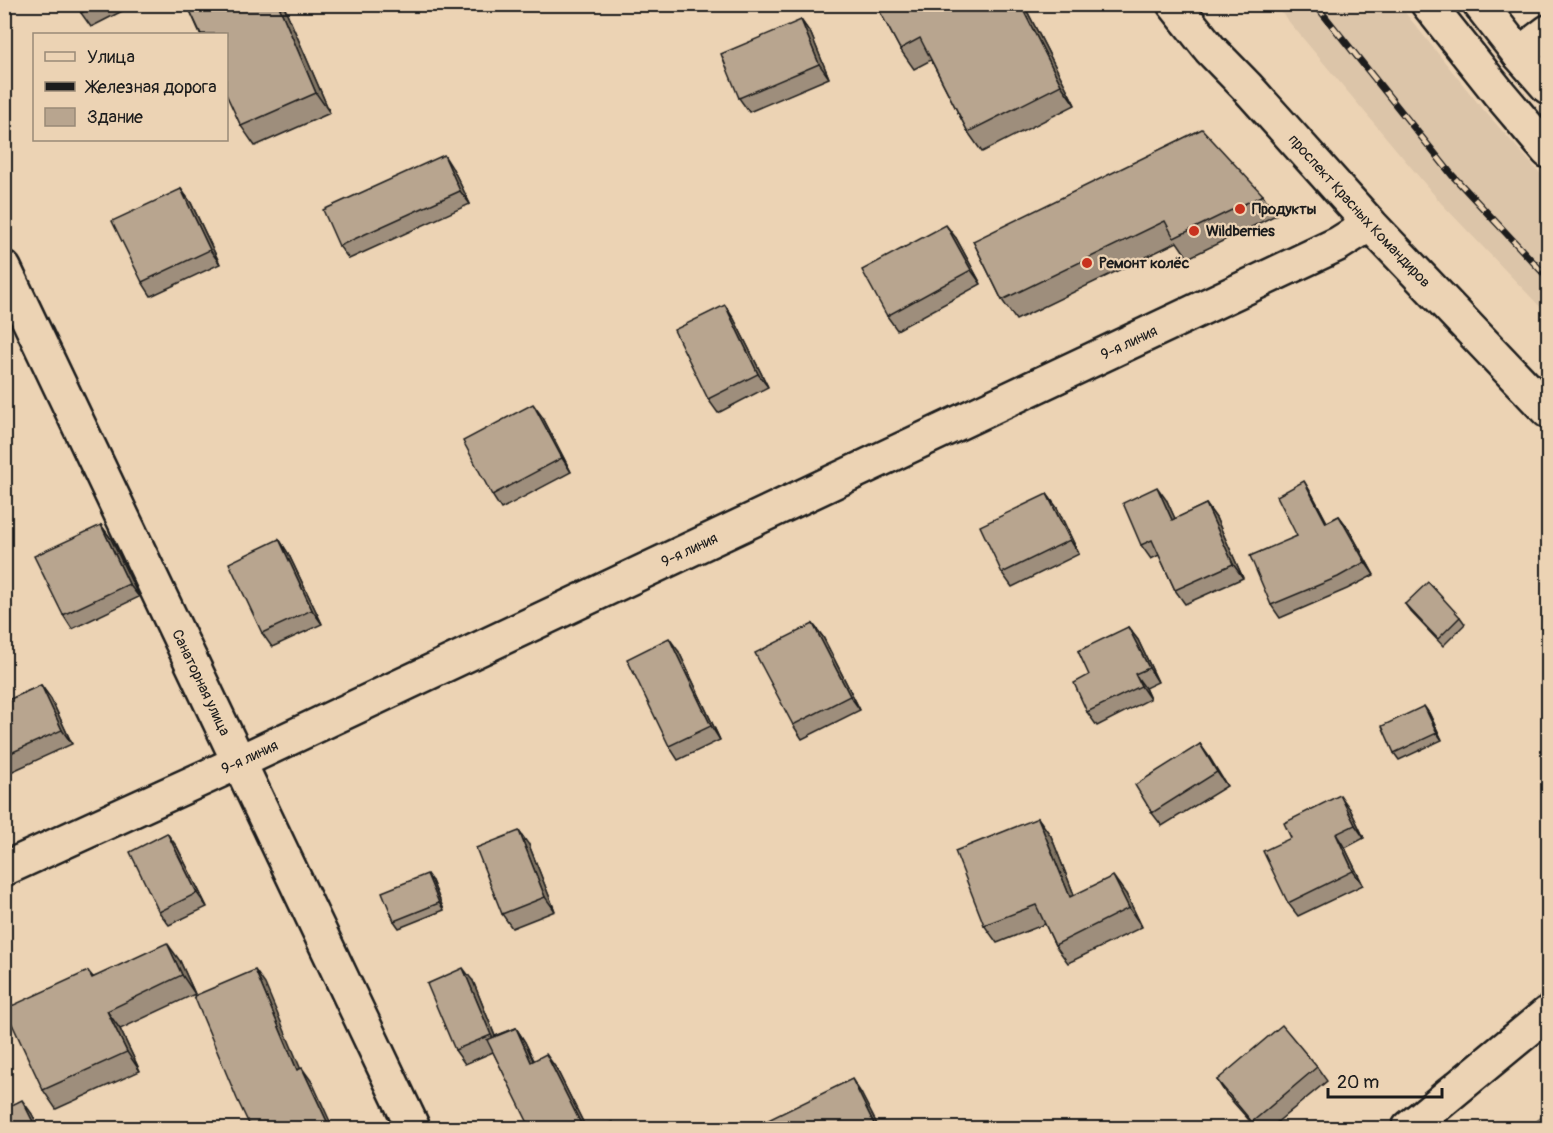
<svg xmlns="http://www.w3.org/2000/svg" width="1553" height="1133" viewBox="0 0 1553 1133" font-family="Pangolin,sans-serif">
	<style>
		.built { fill: #dcc5a9 }
		.green { fill: #ceb89e; stroke: #756a5d; stroke-width: 1.5 }
		.lines { fill: none; stroke-linecap: round; stroke-linejoin: round }
		.street-casing { stroke: #1c1c1c; stroke-width: 38 }
		.secondary-casing { stroke: #1c1c1c; stroke-width: 38 }
		.highway-casing { stroke: #1c1c1c; stroke-width: 38 }
		.street { stroke: #ecd3b4; stroke-width: 33 }
		.secondary { stroke: #ecd3b4; stroke-width: 33 }
		.highway { stroke: #ecd3b4; stroke-width: 33 }
		.rail-casing { stroke: #1c1c1c; stroke-width: 7 }
		.rail { stroke: #ecd3b4; stroke-width: 4.5; stroke-dasharray: 14; stroke-linecap: butt }
		.wall { fill: #9e8e7b; stroke: #1c1c1c; stroke-width: 1.5 }
		.shaded-wall { fill: #817464; stroke: #1c1c1c; stroke-width: 1.5 }
		.building { fill: #b8a58f; stroke: #1c1c1c; stroke-width: 1.5 }
		.poi-dot { fill: #c8321e; stroke: #ecd3b4; stroke-width: 2 }
		.labels { text-anchor: middle; dominant-baseline: central; stroke-width: 4.5; stroke-linejoin: round; paint-order: stroke }
		.poi-label { font-size: 15px; font-weight: bold; fill: #1c1c1c; stroke: #ecd3b4; text-anchor: start }
		.street-label { font-size: 15px; fill: #1c1c1c; stroke: #ecd3b4 }
	</style>
	<rect width="100%" height="100%" fill="#ecd3b4"/>
	<filter id="ink" filterUnits="userSpaceOnUse"><feTurbulence type="fractalNoise" baseFrequency=".0167" numOctaves="2"/><feDisplacementMap in="SourceGraphic" scale="12" xChannelSelector="R" yChannelSelector="G"/><feConvolveMatrix kernelMatrix="1 2 1 2 8 2 1 2 1" color-interpolation-filters="sRGB"/></filter>
	<g filter="url(#ink)">
		<polygon class="built" points="1275,5 1399,5 1481,107 1548,182 1548,315 1441,203"/>
		<polygon class="green" points="1548,1112 1548,1128 1528,1128"/>
		<g class="lines">
			<g class="street-casing">
				<g id="street">
					<polyline points="1519,54 1548,32"/>
					<path id="s1" d="M 4,268 L 413,1128"/>
					<path id="s2" d="M 4,869 L 239,762 L 1338,244 L 1370,224"/>
				</g>
			</g>
			<g class="secondary-casing">
				<g id="secondary">
					<path id="s3" d="M 1174,4 L 1210,49 L 1247,87 L 1370,224 L 1548,411"/>
					<polyline points="1409,1128 1548,1013"/>
				</g>
			</g>
			<g class="highway-casing">
				<g id="highway">
					<polyline points="1428,4 1498,92 1548,151"/>
					<polyline points="1480,4 1519,54 1548,87"/>
				</g>
			</g>
			<use href="#street" class="street"/>
			<use href="#secondary" class="secondary"/>
			<use href="#highway" class="highway"/>
			<g class="rail-casing">
				<polyline id="rail" points="1315,4 1452,175 1548,278"/>
			</g>
			<use href="#rail" class="rail"/>
		</g>
		<g class="wall">
			<polygon points="77,4 136,4 91,27 81,13"/>
			<polygon points="187,4 283,4 330,113 255,146 241,126"/>
			<polygon points="876,4 1034,4 1026,9 1075,105 982,152 968,132 931,60 914,69 900,49"/>
			<polygon points="801,20 811,34 829,78 749,112 739,98"/>
			<polygon points="453,169 470,204 349,259 339,246"/>
			<polygon points="181,189 191,203 220,264 151,296 142,282"/>
			<polygon points="1263,195 1276,215 1188,258 1177,242 1016,320 1002,300 973,241"/>
			<polygon points="956,238 981,284 897,330 887,316"/>
			<polygon points="734,319 768,387 718,413 708,399"/>
			<polygon points="4,347 8,354 4,356"/>
			<polygon points="543,418 571,472 501,509 492,495"/>
			<polygon points="1047,494 1057,508 1079,554 1012,587 1002,573"/>
			<polygon points="1312,494 1327,522 1339,516 1348,528 1374,575 1347,589 1280,618 1271,605"/>
			<polygon points="1167,501 1175,519 1206,504 1216,518 1243,578 1185,604 1175,590 1159,555 1151,559 1141,545"/>
			<polygon points="101,525 111,539 139,597 72,629 63,615"/>
			<polygon points="279,539 288,553 322,624 272,647 262,633"/>
			<polygon points="1405,604 1460,617 1465,624 1443,646 1410,611"/>
			<polygon points="813,624 823,637 860,710 802,739 793,725"/>
			<polygon points="1128,627 1138,640 1158,682 1145,688 1150,699 1097,726 1087,712 1089,675"/>
			<polygon points="679,652 720,740 678,760 669,746"/>
			<polygon points="41,685 51,699 72,744 4,775 4,702"/>
			<polygon points="1429,713 1442,740 1399,760 1394,753"/>
			<polygon points="1200,744 1227,786 1162,826 1152,813"/>
			<polygon points="1350,809 1364,838 1345,848 1363,885 1298,916 1288,903"/>
			<polygon points="1038,818 1051,836 1074,895 1126,894 1142,927 1068,963 1055,945 1045,924 997,943 984,925"/>
			<polygon points="529,845 555,911 512,928 502,914"/>
			<polygon points="177,847 207,907 169,925 159,912"/>
			<polygon points="432,881 444,910 399,928 394,921"/>
			<polygon points="180,961 195,994 120,1029 140,1071 56,1109 43,1090 88,971 93,977"/>
			<polygon points="473,981 495,1036 516,1028 525,1042 534,1060 556,1068 586,1128 532,1128 493,1052 465,1064 455,1050"/>
			<polygon points="1317,1067 1327,1081 1270,1128 1256,1128 1226,1094 1217,1080"/>
		</g>
		<g class="shaded-wall">
			<polygon points="278,4 283,4 330,113 316,93"/>
			<polygon points="1020,4 1022,4 1026,9 1075,105 1061,85"/>
			<polygon points="801,20 811,34 829,78 819,64"/>
			<polygon points="444,155 453,169 470,204 460,191"/>
			<polygon points="181,189 191,203 220,264 210,250"/>
			<polygon points="946,225 956,238 981,284 971,270"/>
			<polygon points="725,305 734,319 768,387 758,374"/>
			<polygon points="533,404 543,418 571,472 562,458"/>
			<polygon points="1304,481 1312,494 1334,536 1326,523"/>
			<polygon points="1157,487 1167,501 1182,534 1172,520"/>
			<polygon points="1047,494 1057,508 1079,554 1070,540"/>
			<polygon points="1206,504 1216,518 1243,578 1233,564"/>
			<polygon points="1339,516 1348,528 1374,575 1365,562"/>
			<polygon points="101,525 111,539 139,597 129,584"/>
			<polygon points="279,539 288,553 322,624 312,610"/>
			<polygon points="813,624 823,637 860,710 850,696"/>
			<polygon points="1128,627 1138,640 1158,682 1149,668"/>
			<polygon points="669,638 679,652 720,740 711,726"/>
			<polygon points="1135,674 1145,688 1150,699 1141,686"/>
			<polygon points="41,685 51,699 72,744 62,730"/>
			<polygon points="1424,706 1429,713 1442,740 1437,733"/>
			<polygon points="1200,744 1210,758 1227,786 1217,772"/>
			<polygon points="1340,795 1350,809 1364,838 1355,825"/>
			<polygon points="1038,818 1051,836 1082,915 1070,897"/>
			<polygon points="519,831 529,845 555,911 545,897"/>
			<polygon points="167,833 177,847 207,907 197,893"/>
			<polygon points="1336,834 1345,848 1363,885 1353,871"/>
			<polygon points="427,874 432,881 444,910 439,903"/>
			<polygon points="1113,876 1126,894 1142,927 1129,908"/>
			<polygon points="167,943 180,961 195,994 182,975"/>
			<polygon points="463,968 473,981 500,1049 491,1035"/>
			<polygon points="255,970 265,984 307,1084 297,1070"/>
			<polygon points="107,1011 120,1029 140,1071 127,1052"/>
			<polygon points="516,1028 525,1042 540,1076 531,1062"/>
			<polygon points="546,1054 556,1068 586,1128 583,1128"/>
			<polygon points="302,1068 312,1082 333,1128 330,1128"/>
			<polygon points="852,1079 861,1093 879,1128 876,1128"/>
			<polygon points="22,1100 32,1114 39,1128 36,1128"/>
		</g>
		<g class="building">
			<polygon points="77,4 98,4 81,13"/>
			<polygon points="187,4 278,4 316,93 241,126 226,94 226,34 201,34"/>
			<polygon points="876,4 1020,4 1061,85 968,132 920,38 900,49"/>
			<polygon points="801,20 819,64 739,98 721,54"/>
			<polygon points="1202,129 1263,195 1174,238 1165,221 1002,300 973,241"/>
			<polygon points="444,155 460,191 339,246 323,210"/>
			<polygon points="181,189 210,250 142,282 112,221"/>
			<polygon points="946,225 971,270 887,316 862,270"/>
			<polygon points="725,305 758,374 708,399 674,330"/>
			<polygon points="533,404 562,458 492,495 463,441"/>
			<polygon points="1304,481 1326,523 1339,516 1365,562 1338,577 1271,605 1250,556 1297,536 1277,496"/>
			<polygon points="1157,487 1172,520 1206,504 1233,564 1175,590 1152,540 1141,545 1123,503"/>
			<polygon points="1047,494 1070,540 1002,573 980,526"/>
			<polygon points="101,525 129,584 63,615 34,556"/>
			<polygon points="279,539 312,610 262,633 229,563"/>
			<polygon points="1428,582 1460,617 1438,639 1405,604"/>
			<polygon points="813,624 850,696 793,725 755,653"/>
			<polygon points="1128,627 1149,668 1135,674 1141,686 1087,712 1074,683 1089,675 1078,651"/>
			<polygon points="669,638 711,726 669,746 627,659"/>
			<polygon points="41,685 62,730 4,756 4,702"/>
			<polygon points="1424,706 1437,733 1394,753 1382,726"/>
			<polygon points="1200,744 1217,772 1152,813 1135,785"/>
			<polygon points="1340,795 1355,825 1336,834 1353,871 1288,903 1263,851 1291,838 1284,823"/>
			<polygon points="1038,818 1070,897 1113,876 1129,908 1055,945 1036,905 984,925 955,851"/>
			<polygon points="519,831 545,897 502,914 476,848"/>
			<polygon points="167,833 197,893 159,912 130,852"/>
			<polygon points="427,874 439,903 394,921 382,892"/>
			<polygon points="167,943 182,975 107,1011 127,1052 43,1090 5,1009 88,971 92,978"/>
			<polygon points="463,968 491,1035 455,1050 427,984"/>
			<polygon points="255,970 297,1070 302,1068 330,1128 251,1128 237,1099 194,996"/>
			<polygon points="1282,1025 1317,1067 1252,1122 1217,1080"/>
			<polygon points="516,1028 531,1062 546,1054 583,1128 536,1128 533,1123 529,1125 487,1040"/>
			<polygon points="852,1079 876,1128 765,1128 762,1123"/>
			<polygon points="22,1100 36,1128 4,1128 4,1109"/>
			<polygon points="612,1122 616,1128 599,1128"/>
		</g>
	</g>
	<g class="poi-dot">
		<circle cx="1240" cy="209" r="6"/>
		<circle cx="1194" cy="231" r="6"/>
		<circle cx="1087" cy="263" r="6"/>
	</g>
	<g class="labels">
		<g class="poi-label">
			<text x="1252" y="209">Продукты</text>
			<text x="1206" y="231">Wildberries</text>
			<text x="1099" y="263">Ремонт колёс</text>
		</g>
		<g class="street-label">
			<text stroke="none"><textPath href="#s3" startOffset="278">проспект Красных Командиров</textPath></text>
			<text stroke="none"><textPath href="#s2" startOffset="1242">9-я линия</textPath></text>
			<text stroke="none"><textPath href="#s2" startOffset="756">9-я линия</textPath></text>
			<text stroke="none"><textPath href="#s1" startOffset="459">Санаторная улица</textPath></text>
			<text stroke="none"><textPath href="#s2" startOffset="270">9-я линия</textPath></text>
		</g>
	</g>
	<rect width="1553" height="1133" fill="none" stroke="#ecd3b4" stroke-width="24"/>
	<rect x="12" y="12" width="1529" height="1109" fill="none" stroke="#1c1c1c" stroke-width="2" filter="url(#ink)"/>
	<rect x="33" y="33" width="195" height="108" fill="#ecd3b4" stroke="#998a77" stroke-width="1.5"/>
	<rect x="45" y="52" width="30" height="9" fill="#ecd3b4" stroke="#998a77" stroke-width="1.5"/>
	<text x="87" y="63" font-size="18" fill="#1c1c1c">Улица</text>
	<rect x="45" y="82" width="30" height="9" fill="#1c1c1c" stroke="#998a77" stroke-width="1.5"/>
	<text x="87" y="93" font-size="18" fill="#1c1c1c">Железная дорога</text>
	<rect x="45" y="108" width="30" height="18" fill="#b8a58f" stroke="#998a77" stroke-width="1.5"/>
	<text x="87" y="123" font-size="18" fill="#1c1c1c">Здание</text>
	<path d="M1328 1088v9h114v-9" fill="none" stroke="#1c1c1c" stroke-width="3"/>
	<text x="1337" y="1088" font-size="18" fill="#1c1c1c" stroke="#ecd3b4" stroke-width="4.5" paint-order="stroke">20 m</text>
</svg>
